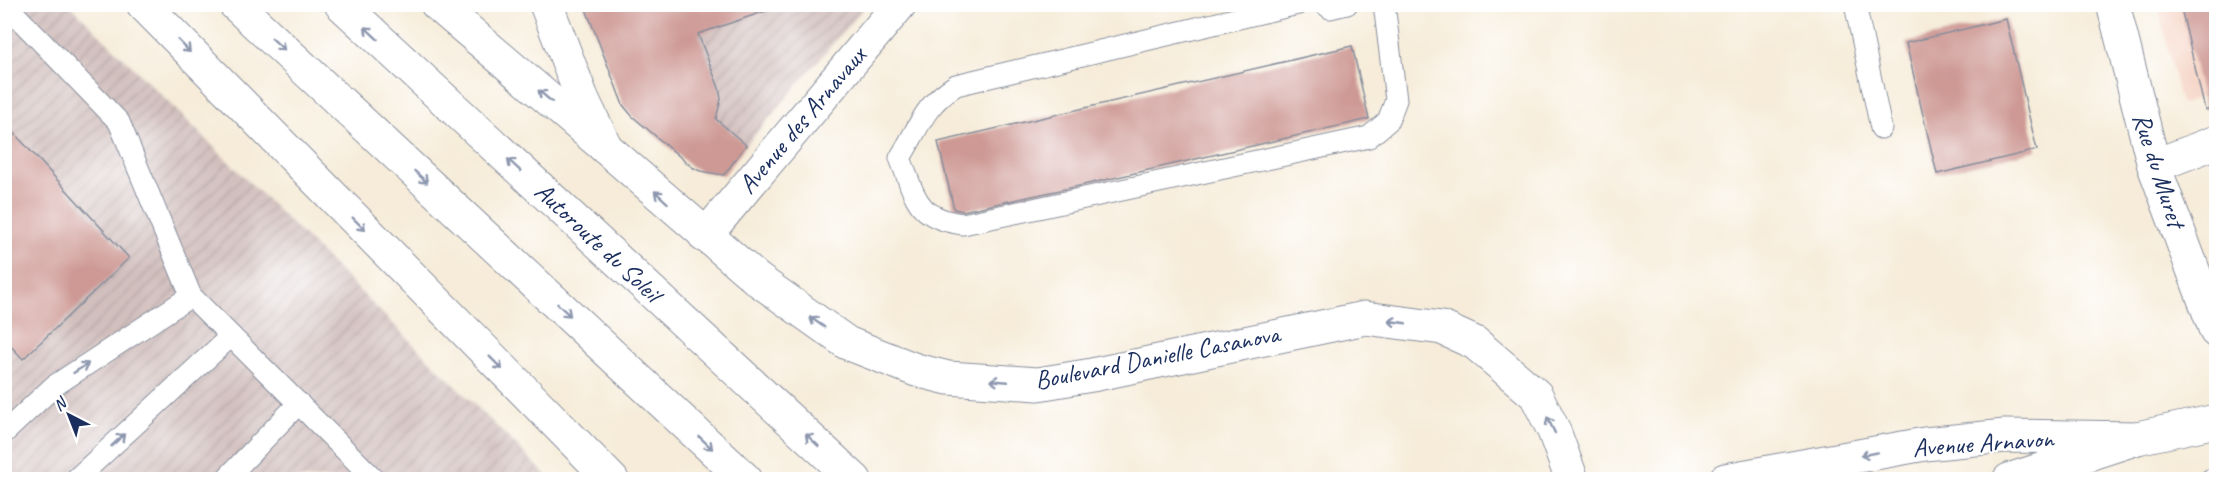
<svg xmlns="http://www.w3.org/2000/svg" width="2221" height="484" viewBox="0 0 2221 484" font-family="Caveat,sans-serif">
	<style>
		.built { fill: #f5d2c2 }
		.industrial { fill: url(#industrial-furrows) }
		.building { fill: #ce9994 }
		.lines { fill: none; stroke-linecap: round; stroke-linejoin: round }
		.lane-casing { stroke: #888e9c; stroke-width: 23 }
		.street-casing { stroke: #888e9c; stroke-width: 35 }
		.secondary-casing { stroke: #888e9c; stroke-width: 35 }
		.primary-casing { stroke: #888e9c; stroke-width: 35 }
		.highway-casing { stroke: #888e9c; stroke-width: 35 }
		.lane { stroke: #fff; stroke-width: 21 }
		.street { stroke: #fff; stroke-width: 33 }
		.secondary { stroke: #fff; stroke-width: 33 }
		.primary { stroke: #fff; stroke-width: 33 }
		.highway { stroke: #fff; stroke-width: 33 }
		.oneway { stroke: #8d97ae }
		.labels { text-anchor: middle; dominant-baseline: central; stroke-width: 4.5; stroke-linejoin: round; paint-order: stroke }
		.street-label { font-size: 26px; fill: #1b2f5e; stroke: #fff }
	</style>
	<defs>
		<pattern id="industrial-furrows" width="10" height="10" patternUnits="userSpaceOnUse" patternTransform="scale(1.5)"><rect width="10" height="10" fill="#d1bfbd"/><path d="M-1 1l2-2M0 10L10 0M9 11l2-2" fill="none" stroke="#b3a4a5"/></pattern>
	</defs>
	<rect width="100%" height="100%" fill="#fff"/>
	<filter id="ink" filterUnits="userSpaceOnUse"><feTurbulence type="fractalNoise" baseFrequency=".0167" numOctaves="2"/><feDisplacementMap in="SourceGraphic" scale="12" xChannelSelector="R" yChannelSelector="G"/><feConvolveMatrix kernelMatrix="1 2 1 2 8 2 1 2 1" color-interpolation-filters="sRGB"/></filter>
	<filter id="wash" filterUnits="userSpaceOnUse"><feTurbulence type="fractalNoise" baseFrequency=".008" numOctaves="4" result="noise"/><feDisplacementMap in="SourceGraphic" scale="24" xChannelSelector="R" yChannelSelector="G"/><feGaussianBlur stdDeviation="1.35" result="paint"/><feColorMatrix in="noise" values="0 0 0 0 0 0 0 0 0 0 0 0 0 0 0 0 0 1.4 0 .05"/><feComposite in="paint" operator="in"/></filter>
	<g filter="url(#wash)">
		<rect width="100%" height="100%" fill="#f6ecd9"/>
		<polygon class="built" points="2158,5 2216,5 2216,91 2181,105"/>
		<g class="industrial">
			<polygon points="4,5 70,5 550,479 5,479"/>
			<polygon points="584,5 866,5 746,145 724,175 701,172 693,167 632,116 623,105"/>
		</g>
		<g id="blocks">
			<g class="building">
				<polygon points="584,4 768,4 769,10 698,34 719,88 721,99 716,119 746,145 724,175 700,171 692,167 632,116 623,105"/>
				<polygon points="2180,4 2217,4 2217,109 2205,110"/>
				<polygon points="2006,19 2037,150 1937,174 1906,43"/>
				<polygon points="1352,46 1369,119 1079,186 963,211 954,209 938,142"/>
				<polygon points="4,122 129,258 23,359 4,339"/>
			</g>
		</g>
	</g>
	<g filter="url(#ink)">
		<use href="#blocks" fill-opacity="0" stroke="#888e9c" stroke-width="1.5"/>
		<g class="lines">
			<g class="lane-casing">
				<g id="lane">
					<polyline points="5,4 119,122 191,296 375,480"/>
					<path d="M 1298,4 L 956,85 C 923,106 920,126 900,158 C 916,197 915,218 963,224 L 1369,137 L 1388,121 L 1396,100 L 1384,4"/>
					<polyline points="1325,4 1330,8 1347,4"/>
					<polyline points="1855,4 1881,128"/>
					<polyline points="4,433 54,386 191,296"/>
					<polyline points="75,480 231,336"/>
					<polyline points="225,480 299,403"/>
					<polyline points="2210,480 2216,478"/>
				</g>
			</g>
			<g class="street-casing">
				<g id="street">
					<polyline points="546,4 582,98 606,148"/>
					<polyline points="2113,4 2154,166 2216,331"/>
					<polyline points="2154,166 2216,142"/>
					<polyline points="705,236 900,4"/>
				</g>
			</g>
			<g class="secondary-casing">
				<g id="secondary">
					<polyline points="1725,480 1925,444 2005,436 2137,438"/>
					<polyline points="2009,480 2137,438 2216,421"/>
				</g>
			</g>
			<g class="primary-casing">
				<polyline id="primary" points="606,148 757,279 847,343 916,370 948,378 1038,384 1092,375 1365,318 1442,328 1475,343 1536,395 1554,431 1572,480"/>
			</g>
			<g class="highway-casing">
				<g id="highway">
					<polyline points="143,4 612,480"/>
					<polyline points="235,4 746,480"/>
					<polyline points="341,4 855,480"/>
					<polyline points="437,4 606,148"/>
				</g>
			</g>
			<use href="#lane" class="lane"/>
			<use href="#street" class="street"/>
			<use href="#secondary" class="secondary"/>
			<use href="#primary" class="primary"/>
			<use href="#highway" class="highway"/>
		</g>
		<defs><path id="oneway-shaft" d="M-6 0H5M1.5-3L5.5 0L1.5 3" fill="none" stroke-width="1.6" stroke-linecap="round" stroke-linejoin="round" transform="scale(1.5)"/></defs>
		<g class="oneway">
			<use href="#oneway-shaft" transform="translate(371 33) rotate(-137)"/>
			<use href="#oneway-shaft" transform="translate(278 44) rotate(43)"/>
			<use href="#oneway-shaft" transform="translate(184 46) rotate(46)"/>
			<use href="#oneway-shaft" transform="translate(545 96) rotate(-140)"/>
			<use href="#oneway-shaft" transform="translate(514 165) rotate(-137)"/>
			<use href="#oneway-shaft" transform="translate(421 177) rotate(43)"/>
			<use href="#oneway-shaft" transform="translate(661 197) rotate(-138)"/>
			<use href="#oneway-shaft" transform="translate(359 224) rotate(45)"/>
			<use href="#oneway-shaft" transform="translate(564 310) rotate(43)"/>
			<use href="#oneway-shaft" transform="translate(817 322) rotate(-145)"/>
			<use href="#oneway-shaft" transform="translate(1397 322) rotate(-172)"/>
			<use href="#oneway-shaft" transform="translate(496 363) rotate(45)"/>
			<use href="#oneway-shaft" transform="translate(81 368) rotate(-33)"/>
			<use href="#oneway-shaft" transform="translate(999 381) rotate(-175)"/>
			<use href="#oneway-shaft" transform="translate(1551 425) rotate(-116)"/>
			<use href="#oneway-shaft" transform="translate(118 440) rotate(-43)"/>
			<use href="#oneway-shaft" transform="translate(812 440) rotate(-137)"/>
			<use href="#oneway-shaft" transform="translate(706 443) rotate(43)"/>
			<use href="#oneway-shaft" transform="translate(1869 454) rotate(170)"/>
		</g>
	</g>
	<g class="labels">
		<g class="street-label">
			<text transform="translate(802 120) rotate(-50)">Avenue des Arnavaux</text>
			<text transform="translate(2159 170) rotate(72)">Rue du Muret</text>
			<text transform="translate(598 242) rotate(43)">Autoroute du Soleil</text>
			<text transform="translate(1157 357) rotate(-11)">Boulevard Danielle Casanova</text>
			<text transform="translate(1983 443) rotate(-4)">Avenue Arnavon</text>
		</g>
	</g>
	<rect width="2221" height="484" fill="none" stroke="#fff" stroke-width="24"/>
	<g transform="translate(69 415) rotate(318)" stroke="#ffffff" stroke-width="4.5" paint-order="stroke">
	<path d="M0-4.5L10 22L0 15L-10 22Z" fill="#1b2f5e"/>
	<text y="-9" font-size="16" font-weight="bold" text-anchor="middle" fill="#1b2f5e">N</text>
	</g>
</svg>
